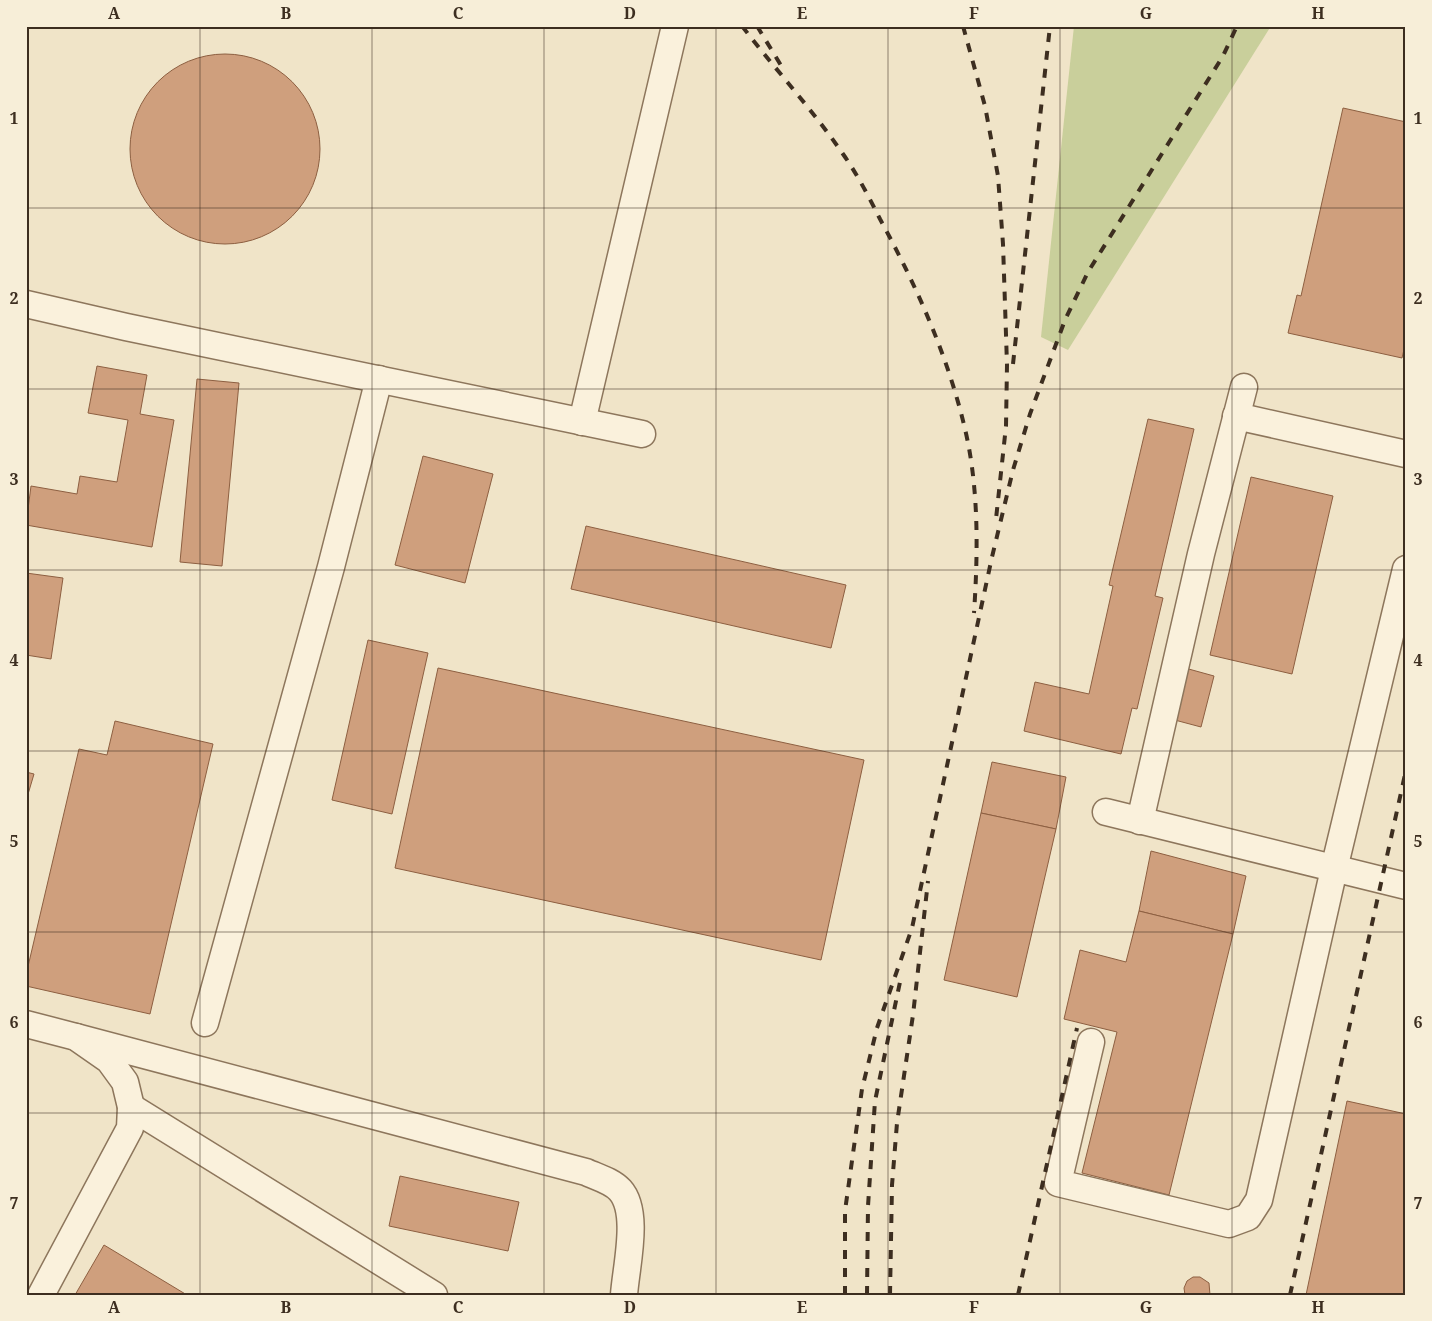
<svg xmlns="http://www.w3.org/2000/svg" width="1432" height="1321" viewBox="0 0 1432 1321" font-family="'Noto Serif',serif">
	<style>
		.green { fill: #c9cf9b }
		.building { fill: #cf9f7d; stroke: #8d5f41 }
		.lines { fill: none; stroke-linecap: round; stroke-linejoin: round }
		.minor-casing { stroke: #8d765c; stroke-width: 29 }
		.minor { stroke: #faf1dc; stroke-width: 26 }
		.rail { stroke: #3d2e20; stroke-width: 4; stroke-dasharray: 9 9; stroke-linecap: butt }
		.grid { fill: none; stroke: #3d2e20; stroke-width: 1; stroke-opacity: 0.55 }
		.neatline { fill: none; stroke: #3d2e20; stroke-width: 2 }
		.grid-label { font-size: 16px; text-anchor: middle; font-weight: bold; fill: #3d2e20 }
	</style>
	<rect width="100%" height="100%" fill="#f0e4c8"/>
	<polygon class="green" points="1074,26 1271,26 1068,350 1041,337"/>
	<g class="building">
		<circle cx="225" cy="149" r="95"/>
		<polygon points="1343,108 1406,122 1406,341 1402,358 1288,333 1297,295 1301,296"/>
		<polygon points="97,366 147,375 140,414 174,420 152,547 26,525 31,486 77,494 80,476 117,482 128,420 88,413"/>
		<polygon points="197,379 239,383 222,566 180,562"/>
		<polygon points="1148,419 1194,429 1155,596 1163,598 1137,709 1132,708 1121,754 1024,731 1035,682 1089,694 1113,586 1109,585"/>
		<polygon points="423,456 493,474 465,583 395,565"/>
		<polygon points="1251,477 1333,496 1292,674 1210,655"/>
		<polygon points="586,526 846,585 831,648 571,589"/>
		<polygon points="26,573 63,578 51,659 26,655"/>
		<polygon points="368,640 428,653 392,814 332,800"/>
		<polygon points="438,668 864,760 821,960 395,868"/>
		<polygon points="1185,668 1214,676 1201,727 1171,719"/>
		<polygon points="115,721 213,744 150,1014 26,986 26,975 79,749 107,755"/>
		<polygon points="992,762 1066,777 1056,829 981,813"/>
		<polygon points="26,772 34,774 26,801"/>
		<polygon points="981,813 1056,829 1017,997 944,980"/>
		<polygon points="1151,851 1246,876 1233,934 1139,911"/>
		<polygon points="1139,911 1233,934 1169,1195 1082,1173 1117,1032 1064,1019 1080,950 1126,962"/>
		<polygon points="1347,1101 1406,1114 1406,1295 1306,1295"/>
		<polygon points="400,1176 519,1202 508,1251 389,1226"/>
		<polygon points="104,1245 187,1295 75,1295"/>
		<polygon points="1200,1277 1209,1283 1210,1295 1185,1295 1184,1288 1187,1281 1193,1277"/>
	</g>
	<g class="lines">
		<g class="minor-casing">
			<g id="minor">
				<polyline points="26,304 126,327 642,434"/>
				<polyline points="1236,416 1406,454"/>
				<polyline points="582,422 675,26"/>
				<polyline points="1106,812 1406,886"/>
				<polyline points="1140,821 1201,554 1244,387"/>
				<polyline points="205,1023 331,567 379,379"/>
				<polyline points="26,1024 76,1037 109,1060 125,1082 131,1107 130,1128 41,1295"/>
				<path d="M 76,1037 L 586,1172 C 597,1177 612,1181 620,1190 C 640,1212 626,1266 624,1295"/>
				<polyline points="1091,1042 1058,1183 1229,1224 1248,1217 1259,1200 1334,869 1406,569"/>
				<polyline points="131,1107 434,1295"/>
			</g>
		</g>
		<use href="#minor" class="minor"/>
		<g class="rail">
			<path d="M 742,26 C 775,69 812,109 843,154 C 857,174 869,197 880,219 C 916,285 948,356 965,429 C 979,488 978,553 974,613"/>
			<polyline points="757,26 782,67"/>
			<polyline points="963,26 985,106 998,176 1003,244 1007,365 1006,426 996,519"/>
			<polyline points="1013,364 1050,26"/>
			<polyline points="845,1295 845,1211 862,1089 877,1028 912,928 992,557 1013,470 1030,414 1065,320 1088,272 1223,56 1237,26"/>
			<polyline points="867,1295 868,1206 875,1101 900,982"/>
			<polyline points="890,1295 892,1185 897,1123 913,1015 928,881"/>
			<polyline points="1018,1295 1077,1028"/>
			<polyline points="1290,1295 1406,770"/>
		</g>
	</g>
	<path class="grid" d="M 200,26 L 200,1295M 372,26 L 372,1295M 544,26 L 544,1295M 716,26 L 716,1295M 888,26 L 888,1295M 1060,26 L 1060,1295M 1232,26 L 1232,1295M 26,208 L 1406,208M 26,389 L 1406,389M 26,570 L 1406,570M 26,751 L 1406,751M 26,932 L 1406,932M 26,1113 L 1406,1113"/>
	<rect width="1432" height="1321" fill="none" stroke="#f7eed8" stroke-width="55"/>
	<rect x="28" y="28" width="1376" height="1266" class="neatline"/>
	<g class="grid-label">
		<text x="114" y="19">A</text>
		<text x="286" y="19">B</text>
		<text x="458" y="19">C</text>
		<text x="630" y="19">D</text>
		<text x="802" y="19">E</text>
		<text x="974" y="19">F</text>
		<text x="1146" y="19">G</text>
		<text x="1318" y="19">H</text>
		<text x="14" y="124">1</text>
		<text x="1418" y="124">1</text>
		<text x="14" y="304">2</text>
		<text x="1418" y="304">2</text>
		<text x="14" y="485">3</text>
		<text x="1418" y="485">3</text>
		<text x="14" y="666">4</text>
		<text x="1418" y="666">4</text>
		<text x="14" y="847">5</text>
		<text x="1418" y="847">5</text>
		<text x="14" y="1028">6</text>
		<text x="1418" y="1028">6</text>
		<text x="14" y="1209">7</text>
		<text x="1418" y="1209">7</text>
		<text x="114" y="1313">A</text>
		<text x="286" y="1313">B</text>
		<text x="458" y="1313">C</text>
		<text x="630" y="1313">D</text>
		<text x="802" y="1313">E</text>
		<text x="974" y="1313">F</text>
		<text x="1146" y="1313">G</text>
		<text x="1318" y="1313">H</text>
	</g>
</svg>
